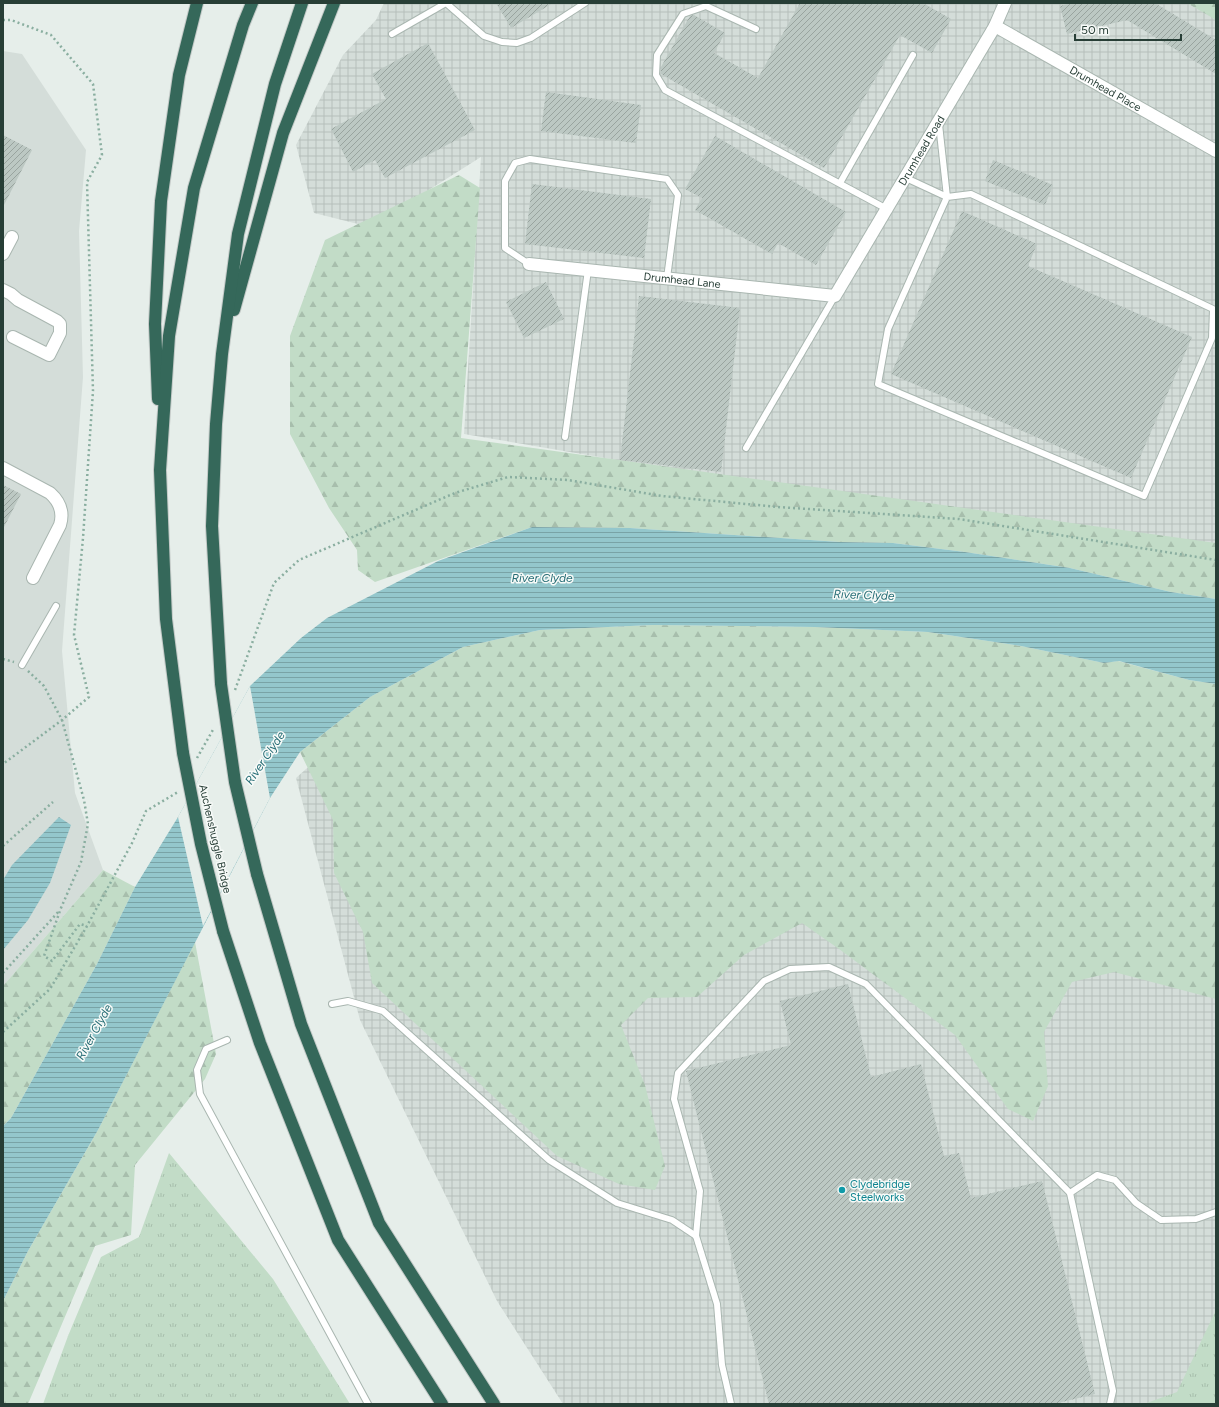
<svg xmlns="http://www.w3.org/2000/svg" width="1219" height="1407" viewBox="0 0 1219 1407" font-family="Figtree,sans-serif">
	<style>
		.built { fill: #d4ddd9 }
		.industrial { fill: url(#industrial-grid) }
		.grass { fill: url(#grass-tufts) }
		.forest { fill: url(#forest-firs) }
		.water { fill: url(#water-rules) }
		.pier { fill: #e6eeea }
		.building { fill: url(#building-hatch) }
		.lines { fill: none; stroke-linecap: round; stroke-linejoin: round }
		.lane-casing { stroke: #a9b6b0; stroke-width: 8 }
		.street-casing { stroke: #a9b6b0; stroke-width: 14 }
		.highway-casing { stroke: #c3c9c7; stroke-width: 14 }
		.path { stroke: #8aaea0; stroke-width: 2.5; stroke-dasharray: 2 3; stroke-linecap: butt }
		.lane { stroke: #fff; stroke-width: 6 }
		.street { stroke: #fff; stroke-width: 12 }
		.highway { stroke: #35685a; stroke-width: 12 }
		.highway-bridge-casing { stroke: #c3c9c7; stroke-width: 14; stroke-linecap: butt }
		.highway-bridge { stroke: #35685a; stroke-width: 12 }
		.culture-dot { fill: #0f9aa8; stroke: #f7faf8; stroke-width: 1.5 }
		.labels { text-anchor: middle; dominant-baseline: central; stroke-width: 3; stroke-linejoin: round; paint-order: stroke }
		.street-label { font-size: 11px; fill: #273e36; stroke: #f7faf8 }
		.culture-label { font-size: 11px; fill: #0d838f; stroke: #f7faf8; text-anchor: start }
		.water-label { font-size: 12px; font-style: italic; fill: #266d75; stroke: #f7faf8 }
	</style>
	<defs>
		<pattern id="industrial-grid" width="8" height="8" patternUnits="userSpaceOnUse"><rect width="8" height="8" fill="#d4ddd9"/><path d="M0 4h8M4 0v8" fill="none" stroke="#b6bfbb"/></pattern>
		<pattern id="grass-tufts" width="24" height="20" patternUnits="userSpaceOnUse"><rect width="24" height="20" fill="#c2dcc7"/><path d="M3 7l-1-3M5 7V3M7 7l1-3M15 17l-1-3M17 17v-4M19 17l1-3" fill="none" stroke="#a7beac"/></pattern>
		<pattern id="forest-firs" width="22" height="20" patternUnits="userSpaceOnUse"><rect width="22" height="20" fill="#c2dcc7"/><path d="M5 1l3.5 6h-7zM16 11l3.5 6h-7z" fill="#a7beac"/></pattern>
		<pattern id="water-rules" width="6" height="5" patternUnits="userSpaceOnUse"><rect width="6" height="5" fill="#94c7cc"/><path d="M0 2.5h6" fill="none" stroke="#79a3a6"/></pattern>
		<pattern id="building-hatch" width="6" height="6" patternUnits="userSpaceOnUse"><rect width="6" height="6" fill="#bcc8c3"/><path d="M-1 1l2-2M0 6l6-6M5 7l2-2" fill="none" stroke="#99a49f"/></pattern>
	</defs>
	<rect width="100%" height="100%" fill="#e6eeea"/>
	<polygon class="built" points="3,51 22,54 86,150 79,231 83,377 62,651 75,793 103,870 3,986"/>
	<g class="industrial">
		<polygon points="384,3 1216,3 1216,544 740,481 464,434 481,157 370,227 314,213 296,145 343,55 376,20"/>
		<polygon points="1216,692 1216,1404 563,1404 497,1301 360,1020 296,778 375,707"/>
	</g>
	<g class="grass">
		<polygon points="169,1153 273,1279 350,1404 43,1404 68,1336 101,1257 139,1237"/>
		<polygon points="1216,1310 1216,1404 1144,1404 1177,1392"/>
	</g>
	<g class="forest">
		<polygon points="1187,3 1216,3 1216,20"/>
		<polygon points="459,175 480,188 461,438 1216,543 1216,599 1171,592 1070,568 965,552 893,543 840,542 630,528 532,527 375,582 358,570 357,550 329,508 290,434 290,336 325,240"/>
		<polygon points="653,625 815,627 928,632 1021,646 1104,663 1118,661 1189,680 1216,684 1216,999 1114,972 1072,982 1044,1032 1048,1086 1033,1121 1008,1109 955,1035 839,949 802,923 744,955 697,997 648,998 621,1025 645,1085 665,1166 655,1190 619,1184 557,1156 372,983 363,932 334,873 333,820 300,752 370,697 463,647 540,630"/>
		<polygon points="103,870 135,887 97,964 11,1118 3,1126 3,986"/>
		<polygon points="195,942 216,1054 205,1079 135,1165 131,1235 95,1246 28,1404 3,1404 3,1301 28,1251 98,1130"/>
	</g>
	<g class="water">
		<polygon points="532,527 630,528 840,542 893,543 965,552 1070,568 1171,592 1216,599 1216,684 1189,680 1119,661 1104,663 1021,646 928,632 815,627 653,625 540,630 463,647 370,697 300,752 270,798 98,1130 28,1251 3,1301 3,1126 11,1118 97,964 135,887 178,817 250,686 301,638 327,618 438,561"/>
		<polygon points="59,817 71,825 50,883 28,920 3,950 3,880 12,865"/>
	</g>
	<polygon class="pier" points="250,686 270,798 203,926 178,817"/>
	<g class="building">
		<polygon points="496,3 553,3 511,28"/>
		<polygon points="800,3 923,3 951,19 932,53 900,35 824,168 661,74 661,67 690,16 694,15 725,33 714,53 758,78"/>
		<polygon points="1071,3 1155,3 1216,40 1216,74 1127,20 1067,34 1060,6"/>
		<polygon points="428,43 475,130 385,178 375,160 353,172 331,129 386,99 372,74"/>
		<polygon points="546,92 641,105 636,143 541,131"/>
		<polygon points="3,135 32,150 3,207"/>
		<polygon points="715,136 846,212 816,265 778,243 772,254 695,210 702,198 685,189"/>
		<polygon points="993,160 1053,185 1045,205 985,181"/>
		<polygon points="532,184 651,199 644,258 525,244"/>
		<polygon points="962,211 1037,244 1028,266 1192,337 1131,478 891,374"/>
		<polygon points="546,282 564,319 524,338 506,302"/>
		<polygon points="639,296 740,308 721,472 620,460"/>
		<polygon points="3,485 21,494 3,529"/>
		<polygon points="848,984 871,1077 921,1064 944,1156 959,1153 971,1198 1042,1181 1095,1394 1054,1404 769,1404 686,1071 791,1045 780,1001"/>
	</g>
	<g class="lines">
		<g class="lane-casing">
			<g id="lane">
				<polyline points="446,3 484,36 502,42 517,43 531,38 585,3"/>
				<polyline points="756,29 706,6 683,14 657,55 656,75 665,90 887,209"/>
				<polyline points="392,34 446,3"/>
				<polyline points="906,178 947,197 971,194 1213,309 1212,338 1144,496 878,384 888,329 947,197 939,124"/>
				<polyline points="840,183 913,55"/>
				<polyline points="529,264 505,248 505,181 515,163 530,159 667,179 678,195 667,278"/>
				<polyline points="565,437 588,270"/>
				<polyline points="746,448 835,296"/>
				<polyline points="22,665 56,606"/>
				<polyline points="332,1004 348,1001 383,1011 549,1160 617,1203 672,1220 696,1236 717,1304 722,1365 731,1404"/>
				<polyline points="227,1040 206,1049 197,1070 200,1094 368,1404"/>
				<polyline points="1070,1193 1097,1175 1115,1180 1136,1203 1161,1220 1196,1219 1216,1212"/>
				<polyline points="696,1236 700,1191 674,1099 678,1073 764,981 790,969 829,967 866,984 1070,1193 1113,1391 1110,1404"/>
			</g>
		</g>
		<g class="street-casing">
			<g id="street">
				<path id="s1" d="M 995,26 L 1216,151"/>
				<polyline points="3,254 12,237"/>
				<path id="s2" d="M 529,264 L 835,296 L 995,26 L 1005,3"/>
				<polyline points="3,290 11,294 18,300 57,321 60,324 60,333 49,355 13,337"/>
				<path d="M 3,468 L 50,493 C 60,502 64,512 60,525 L 33,578"/>
			</g>
		</g>
		<g class="highway-casing">
			<g id="highway">
				<polyline points="234,310 283,133 334,3"/>
				<polyline points="158,399 155,324 161,201 179,75 197,3"/>
				<polyline points="221,684 212,526 216,424 222,354 238,234 275,84 302,3"/>
				<polyline points="183,753 166,619 160,470 169,336 194,188 243,25 252,3"/>
				<polyline points="257,874 301,1024 379,1223 494,1404"/>
				<polyline points="223,931 260,1043 338,1240 442,1404"/>
			</g>
		</g>
		<g class="path">
			<polyline points="3,20 11,20 51,35 93,84 102,155 87,182 93,391 83,538 74,635 89,697 62,720 3,764"/>
			<polyline points="3,659 14,662"/>
			<polyline points="28,671 44,686 62,720 84,800 88,824 81,862 61,908 44,956 52,961 80,924 87,926"/>
			<polyline points="235,690 274,583 299,560 455,493 508,477 568,480 662,496 778,507 959,519 1216,560"/>
			<polyline points="197,758 214,728"/>
			<polyline points="3,846 53,802"/>
			<polyline points="3,973 60,910"/>
			<polyline points="3,1032 50,989 87,926 132,843 146,811 178,792"/>
		</g>
		<use href="#lane" class="lane"/>
		<use href="#street" class="street"/>
		<use href="#highway" class="highway"/>
		<g class="highway-bridge-casing">
			<g id="highway-bridge">
				<polyline points="221,684 235,782 257,874"/>
				<polyline points="183,753 201,844 223,931"/>
			</g>
		</g>
		<use href="#highway-bridge" class="highway-bridge"/>
	</g>
	<circle class="culture-dot" cx="842" cy="1190" r="4"/>
	<g class="labels">
		<g class="street-label">
			<text stroke="none"><textPath href="#s1" startOffset="127">Drumhead Place</textPath></text>
			<text stroke="none"><textPath href="#s2" startOffset="477">Drumhead Road</textPath></text>
			<text stroke="none"><textPath href="#s2" startOffset="154">Drumhead Lane</textPath></text>
			<text transform="translate(215 839) rotate(77)">Auchenshuggle Bridge</text>
		</g>
		<g class="culture-label">
			<text x="850" y="1184">Clydebridge<tspan x="850" dy="13">Steelworks</tspan></text>
		</g>
		<g class="water-label">
			<text x="542" y="578">River Clyde</text>
			<text transform="translate(864 595) rotate(2)">River Clyde</text>
			<text transform="translate(265 758) rotate(-56)">River Clyde</text>
			<text transform="translate(94 1032) rotate(-61)">River Clyde</text>
		</g>
	</g>
	<rect width="1219" height="1407" fill="none" stroke="#273e36" stroke-width="8"/>
	<path d="M1075 34v6h106v-6" fill="none" stroke="#273e36" stroke-width="2"/>
	<text x="1081" y="34" font-size="12" fill="#273e36" stroke="#f7faf8" stroke-width="3" paint-order="stroke">50 m</text>
</svg>
